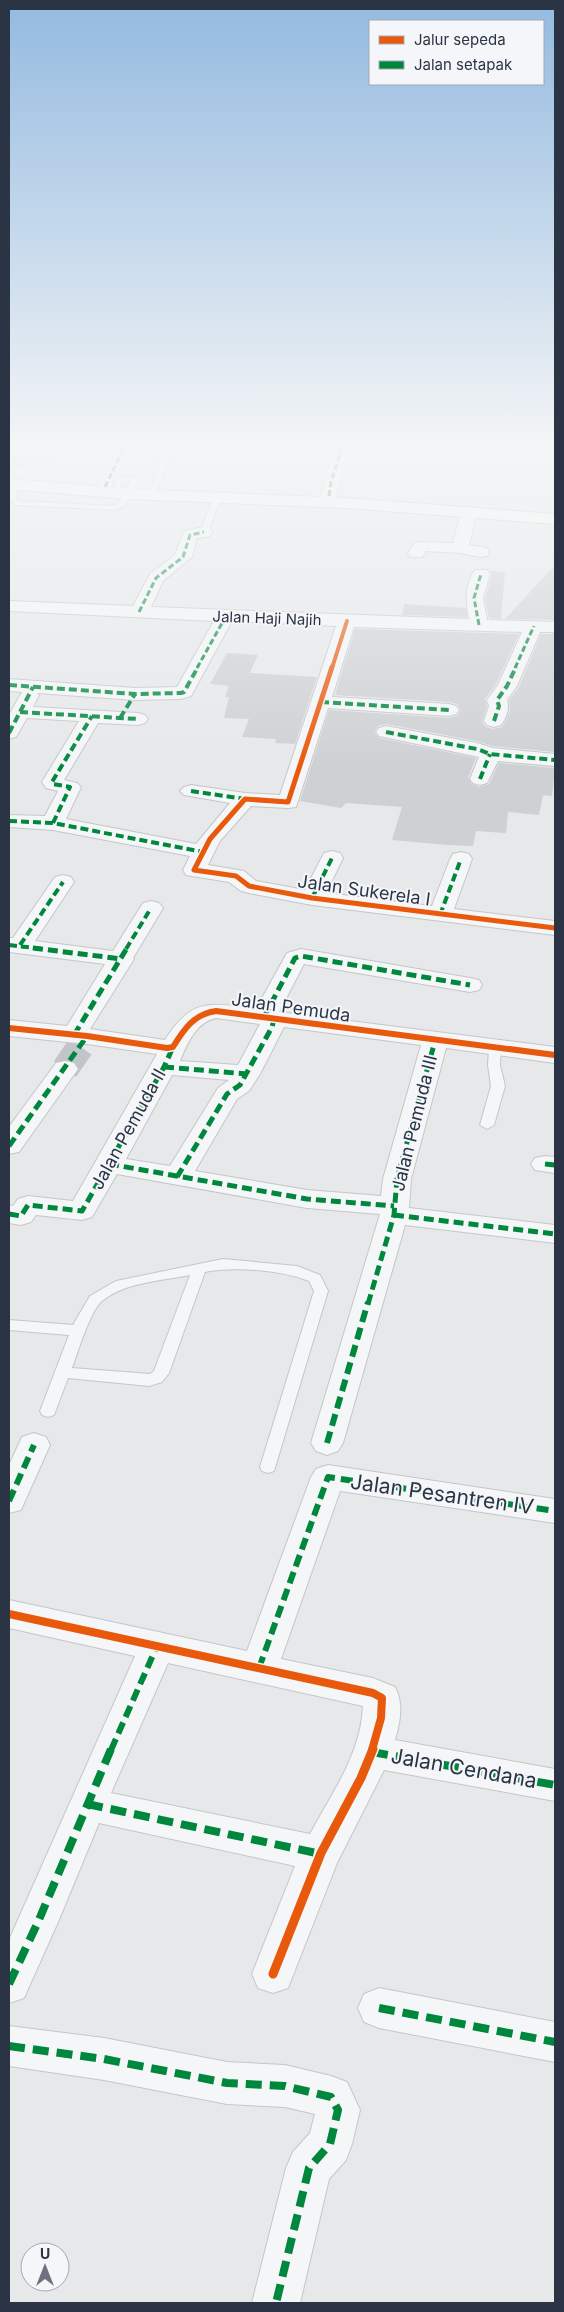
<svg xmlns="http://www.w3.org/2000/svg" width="564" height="2312" viewBox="0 0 564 2312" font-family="Inter,sans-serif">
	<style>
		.building { fill: #ced0d3 }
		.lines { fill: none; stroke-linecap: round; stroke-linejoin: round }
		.minor-tunnel { stroke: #c1c4c9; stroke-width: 27; stroke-dasharray: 27 13; stroke-linecap: butt }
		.service-casing { stroke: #c4c6c8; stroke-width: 2 }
		.pedestrian-casing { stroke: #c4c6c8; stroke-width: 2 }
		.minor-casing { stroke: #c4c6c8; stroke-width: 2 }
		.primary-casing { stroke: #c2c5c8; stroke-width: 2 }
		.service { fill: #f5f6f7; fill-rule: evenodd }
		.pedestrian { fill: #f5f6f7; fill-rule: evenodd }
		.minor { fill: #f5f6f7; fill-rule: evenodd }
		.primary { fill: #f8f8f8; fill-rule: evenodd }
		.quiet-far4 { stroke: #00873e; stroke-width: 3; stroke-dasharray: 6 3; stroke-linecap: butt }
		.quiet-far3 { stroke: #00873e; stroke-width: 4; stroke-dasharray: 8 4; stroke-linecap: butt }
		.quiet-far2 { stroke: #00873e; stroke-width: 5; stroke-dasharray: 10 5; stroke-linecap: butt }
		.quiet-far1 { stroke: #00873e; stroke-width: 6; stroke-dasharray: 12 6; stroke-linecap: butt }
		.quiet { stroke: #00873e; stroke-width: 8; stroke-dasharray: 16 8; stroke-linecap: butt }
		.cycleway-far4-casing { stroke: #f4f6f9; stroke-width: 5.5 }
		.cycleway-far3-casing { stroke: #f4f6f9; stroke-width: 8 }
		.cycleway-far2-casing { stroke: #f4f6f9; stroke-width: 9 }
		.cycleway-far1-casing { stroke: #f4f6f9; stroke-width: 11 }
		.cycleway-casing { stroke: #f4f6f9; stroke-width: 12 }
		.cycleway-far4 { stroke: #e8590c; stroke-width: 4 }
		.cycleway-far3 { stroke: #e8590c; stroke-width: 5 }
		.cycleway-far2 { stroke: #e8590c; stroke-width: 6 }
		.cycleway-far1 { stroke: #e8590c; stroke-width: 8 }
		.cycleway { stroke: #e8590c; stroke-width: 9 }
		.labels { text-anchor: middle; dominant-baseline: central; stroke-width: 4; stroke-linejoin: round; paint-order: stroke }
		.far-street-label { font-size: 15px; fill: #2b3445; stroke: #f4f6f9 }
		.street-label { font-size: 18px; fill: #2b3445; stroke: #f4f6f9 }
		.near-street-label { font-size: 21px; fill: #2b3445; stroke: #f4f6f9 }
	</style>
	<rect width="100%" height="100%" fill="#e6e8ea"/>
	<g class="building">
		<polygon points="20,450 55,458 29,470 9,465 9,455"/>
		<polygon points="555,565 555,620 505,619"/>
		<polygon points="490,571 505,572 501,619 489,618 485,598 492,575"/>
		<polygon points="404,604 466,608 467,617 402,615"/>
		<polygon points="355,629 519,634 496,684 485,699 487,706 482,722 486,727 493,729 502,727 506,720 510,710 509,700 519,687 541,634 555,634 555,752 493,746 477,741 386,724 378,726 374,732 379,738 476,758 468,778 472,784 479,787 489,784 499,763 555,768 552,796 543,795 539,815 508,812 506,833 476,831 473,846 448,845 392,840 402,807 346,803 341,808 300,801 329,710 449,718 457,716 461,710 457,704 449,702 335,695"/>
		<polygon points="227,653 258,655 250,673 317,677 295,744 275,743 276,739 242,737 249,719 224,718 229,697 225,697 229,686 210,684"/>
	</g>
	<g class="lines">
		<polyline class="minor-tunnel" points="65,1069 85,1040"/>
		<g class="service-casing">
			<g id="service">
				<polygon points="165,444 173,444 158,489 151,491"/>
				<polygon points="116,477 136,477 140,479 125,506 114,510 16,505 9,500 10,485 14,483 18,485 16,499 18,501 113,506 119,502 131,481 122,481 120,489 114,489"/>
				<polygon points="214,496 221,498 208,532 201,534 200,532"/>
				<polygon points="495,1044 501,1048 500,1065 505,1086 494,1125 487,1129 480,1125 491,1086 488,1065 489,1048"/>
				<path d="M 223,1259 L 297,1266 L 320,1275 L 328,1291 L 274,1471 L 268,1473 L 262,1471 L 260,1467 L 314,1291 L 309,1281 C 281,1270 234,1266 205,1272 L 169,1373 L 162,1382 L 149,1386 L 68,1378 L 54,1415 L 48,1417 L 42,1415 L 40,1411 L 69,1335 L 9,1330 L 9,1320 L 73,1325 L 90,1296 L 116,1281 ZM 190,1275 L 154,1371 L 150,1374 L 72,1368 C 78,1352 90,1311 102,1301 C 125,1282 161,1281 190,1275 Z"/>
			</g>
		</g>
		<g class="pedestrian-casing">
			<polygon id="pedestrian" points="121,444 131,444 111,487 109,489 101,489 99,487"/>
		</g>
		<g class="minor-casing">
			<g id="minor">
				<polygon points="240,444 351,444 335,499 323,499 321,496 333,453 251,453 246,451"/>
				<polygon points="353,444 427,444 433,448 425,453 361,449"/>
				<polygon points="469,507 475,509 477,512 469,545 487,548 489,552 487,556 481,557 460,553 426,551 422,557 410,557 408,553 415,542 453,543 461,512 463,509"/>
				<path d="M 204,527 L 210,528 L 212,532 L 210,536 L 197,538 L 192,557 L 163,581 L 151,607 L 469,619 C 466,602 464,585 475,570 L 487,570 L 490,574 L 483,598 L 487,620 L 555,622 L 555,632 L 540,632 L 517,686 L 507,700 C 510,708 506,718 501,725 L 494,727 L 487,725 L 484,721 L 489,706 L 487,700 L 498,685 L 522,632 L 354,627 L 332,697 L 449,704 L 456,706 L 459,710 L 456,714 L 449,716 L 328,708 L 296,807 L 288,808 L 251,806 L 220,841 L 208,865 L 244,871 L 256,881 L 305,890 L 324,853 L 332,851 L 340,853 L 343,858 L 326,893 L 432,906 L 450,859 L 453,854 L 461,852 L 469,854 L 472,859 L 454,909 L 555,921 L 555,935 L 312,905 L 249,893 L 241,891 L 229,882 L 186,875 L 183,870 L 190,856 L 53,830 L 9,827 L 9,815 L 45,816 L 58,791 L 46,788 L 42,782 L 79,721 L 27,718 L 16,737 L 9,739 L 9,715 L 22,692 L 9,691 L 9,679 L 135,688 L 177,687 L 214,621 L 9,611 L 9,601 L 133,606 L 150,574 L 175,555 L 184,531 ZM 232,621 L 336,626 L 280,795 L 245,793 L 191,785 L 184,787 L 180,791 L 184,795 L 230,803 L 196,844 L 66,819 L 81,787 L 77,783 L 64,780 L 98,723 L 138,725 L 145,723 L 148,719 L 145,715 L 138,713 L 33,707 L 39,695 L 37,693 L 135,700 L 181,699 L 191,696 Z"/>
				<polygon points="386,726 477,743 493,748 555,754 555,766 498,761 487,783 480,785 473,783 470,779 479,757 379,736 376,732 379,728"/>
				<path d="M 63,875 L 71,877 L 74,882 L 35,941 L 113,951 L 143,903 L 151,901 L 159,903 L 163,908 L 133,958 L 134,959 L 90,1029 L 165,1040 C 192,997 210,1003 256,1009 L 287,953 L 301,949 L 470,978 L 479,980 L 482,985 L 479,990 L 470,992 L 304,964 L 279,1012 L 555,1047 L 555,1063 L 446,1048 L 411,1179 L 409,1208 L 555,1225 L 555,1243 L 405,1225 L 343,1443 L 338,1451 L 327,1455 L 316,1451 L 311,1443 L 380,1214 L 307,1208 L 117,1174 L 92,1217 L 82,1220 L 36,1215 L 31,1222 L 21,1225 L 9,1223 L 9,1205 L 13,1206 L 18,1199 L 28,1196 L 73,1201 L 157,1054 L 87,1044 L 9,1036 L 9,1020 L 67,1026 L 105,964 L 9,952 L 9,938 L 13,938 L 55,877 ZM 216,1018 L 260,1024 L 238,1065 L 180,1061 C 187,1044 196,1022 216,1018 ZM 284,1027 L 421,1045 L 383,1179 L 381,1196 L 307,1190 L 195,1171 L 237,1099 L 249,1091 L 260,1074 ZM 172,1075 L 229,1080 L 218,1088 L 170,1166 L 126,1159 Z"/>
				<polygon points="65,1061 74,1063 78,1069 19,1152 9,1154 9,1127 56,1063"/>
				<polygon points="545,1156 555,1157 555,1173 535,1170 531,1164 535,1158"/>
				<polygon points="34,1433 46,1437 50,1445 21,1510 9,1513 9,1465 22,1437"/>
				<path d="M 328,1465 L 555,1499 L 555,1523 L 340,1491 L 281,1659 L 373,1678 L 395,1687 C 404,1704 400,1723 395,1740 L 555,1769 L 555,1801 L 384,1770 L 337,1863 L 288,1988 L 273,1993 L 258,1988 L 252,1974 L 295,1866 L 99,1823 L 58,1922 L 24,1998 L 9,2003 L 9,1940 L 135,1656 L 9,1628 L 9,1600 L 247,1651 L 311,1477 L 316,1469 ZM 168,1663 L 363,1706 C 361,1754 332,1793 310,1834 L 111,1793 Z"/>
				<polygon points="379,1988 555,2022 555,2062 379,2028 364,2022 358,2008 364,1994"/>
				<polygon points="9,2026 104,2038 227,2062 285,2065 331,2076 347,2082 360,2110 352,2144 346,2160 329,2179 300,2303 252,2303 286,2168 293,2152 310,2133 315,2114 285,2107 227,2104 104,2080 9,2066"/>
			</g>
		</g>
		<g class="primary-casing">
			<polygon id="primary" points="9,479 130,489 347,498 555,514 555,524 347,508 130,499 9,489"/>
		</g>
		<use href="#service" class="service"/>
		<use href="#pedestrian" class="pedestrian"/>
		<use href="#minor" class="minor"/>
		<use href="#primary" class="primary"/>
		<g class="quiet-far4">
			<polyline points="248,444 251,448 341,448"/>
			<polyline points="361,444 425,448"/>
			<polyline points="105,487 126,444"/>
			<polyline points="329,496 331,482 343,444"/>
			<polyline points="139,612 156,578 183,557 190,535 204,532"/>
			<polyline points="479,625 474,598 481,574"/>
			<polyline points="197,668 226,616"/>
			<polyline points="515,668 534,626"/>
		</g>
		<g class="quiet-far3">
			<polyline points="9,685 135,694 181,693 184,692 198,667"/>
			<polyline points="321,702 449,710"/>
			<polyline points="20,712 138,719"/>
			<polyline points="120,718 135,694"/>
			<polyline points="494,721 499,706 497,700 507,686 516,667"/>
			<polyline points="386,732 477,749 490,754 555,760"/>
			<polyline points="9,733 33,687"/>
			<polyline points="480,779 490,754"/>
			<polyline points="191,791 245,799"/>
			<polyline points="9,821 53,823 203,852"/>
			<polyline points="53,823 70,787 53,784 52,782 92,716"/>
			<polyline points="312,898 332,858"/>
			<polyline points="440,915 461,859"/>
			<polyline points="9,945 43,949"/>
			<polyline points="20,945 63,882"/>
			<polyline points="126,949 151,908"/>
		</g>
		<g class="quiet-far2">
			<polyline points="33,948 122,959"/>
			<polyline points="264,1017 295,958 301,956 470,985"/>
			<polyline points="74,1035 127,948"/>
			<polyline points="164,1067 247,1074"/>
			<polyline points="9,1146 87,1036"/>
			<polyline points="109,1164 307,1199 394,1206"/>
			<polyline points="545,1164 555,1165"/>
			<polyline points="177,1177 227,1094 240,1085 272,1027 274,1019"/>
			<polyline points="9,1214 21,1216 28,1205 82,1211 164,1067 173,1047"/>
			<polyline points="394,1215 555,1234"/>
			<polyline points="368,1304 394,1215 397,1179 435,1041"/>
		</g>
		<g class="quiet-far1">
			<polyline points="327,1443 368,1302"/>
			<polyline points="9,1501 34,1445"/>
			<polyline points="259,1668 328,1477 555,1511"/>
			<polyline points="111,1750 157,1646"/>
		</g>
		<g class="quiet">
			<polyline points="372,1752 555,1785"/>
			<polyline points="87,1804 321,1854"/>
			<polyline points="9,1984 38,1922 111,1749"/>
			<polyline points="379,2008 555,2042"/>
			<polyline points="9,2046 104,2059 227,2083 285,2086 331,2097 338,2110 330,2144 309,2168 276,2303"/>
		</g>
		<g class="cycleway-far4-casing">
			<polyline id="cycleway-far4" points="332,668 347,621"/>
		</g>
		<g class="cycleway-far3-casing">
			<polyline id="cycleway-far3" points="332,667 288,802 245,799 210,839 194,870 236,876 249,886 312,898 555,928"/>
		</g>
		<g class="cycleway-far2-casing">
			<path id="cycleway-far2" d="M 9,1028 L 87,1036 L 167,1048 L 173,1047 C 184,1029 194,1014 216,1011 L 555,1055"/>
		</g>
		<g class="cycleway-far1-casing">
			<polyline id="cycleway-far1" points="9,1614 373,1693 382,1698 381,1718 372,1750"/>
		</g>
		<g class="cycleway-casing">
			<polyline id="cycleway" points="273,1974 321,1853 361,1778 373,1749"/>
		</g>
		<use href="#cycleway-far4" class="cycleway-far4"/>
		<use href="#cycleway-far3" class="cycleway-far3"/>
		<use href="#cycleway-far2" class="cycleway-far2"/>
		<use href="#cycleway-far1" class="cycleway-far1"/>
		<use href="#cycleway" class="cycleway"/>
	</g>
	<linearGradient id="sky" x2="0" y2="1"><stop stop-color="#93bae0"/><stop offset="0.58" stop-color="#f4f5f6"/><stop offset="1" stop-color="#f4f5f6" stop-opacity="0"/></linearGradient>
	<rect width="564" height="768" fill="url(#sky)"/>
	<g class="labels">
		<g class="far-street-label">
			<text transform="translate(267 618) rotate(2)">Jalan Haji Najih</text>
		</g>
		<g class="street-label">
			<text transform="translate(364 890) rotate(8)">Jalan Sukerela I</text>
			<text transform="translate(291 1007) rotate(8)">Jalan Pemuda</text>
			<text transform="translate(414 1123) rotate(-76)">Jalan Pemuda III</text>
			<text transform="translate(128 1129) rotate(-61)">Jalan Pemuda II</text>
		</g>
		<g class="near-street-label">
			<text transform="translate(442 1494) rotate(8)">Jalan Pesantren IV</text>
			<text transform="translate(464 1768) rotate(10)">Jalan Cendana</text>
		</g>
	</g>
	<rect width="564" height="2312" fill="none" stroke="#2b3445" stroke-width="20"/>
	<rect x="369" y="20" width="175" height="65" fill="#f4f6f9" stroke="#a4a8b1"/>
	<rect x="379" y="36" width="25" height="8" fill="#e8590c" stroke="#a4a8b1"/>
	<text x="414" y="45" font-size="15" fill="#2b3445">Jalur sepeda</text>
	<rect x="379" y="61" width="25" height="8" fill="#00873e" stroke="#a4a8b1"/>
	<text x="414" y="70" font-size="15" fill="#2b3445">Jalan setapak</text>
	<g transform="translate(45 2267)"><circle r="24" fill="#f4f6f9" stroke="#a4a8b1"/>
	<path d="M0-4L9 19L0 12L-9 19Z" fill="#6c737f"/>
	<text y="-8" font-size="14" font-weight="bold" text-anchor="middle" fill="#2b3445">U</text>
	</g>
</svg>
